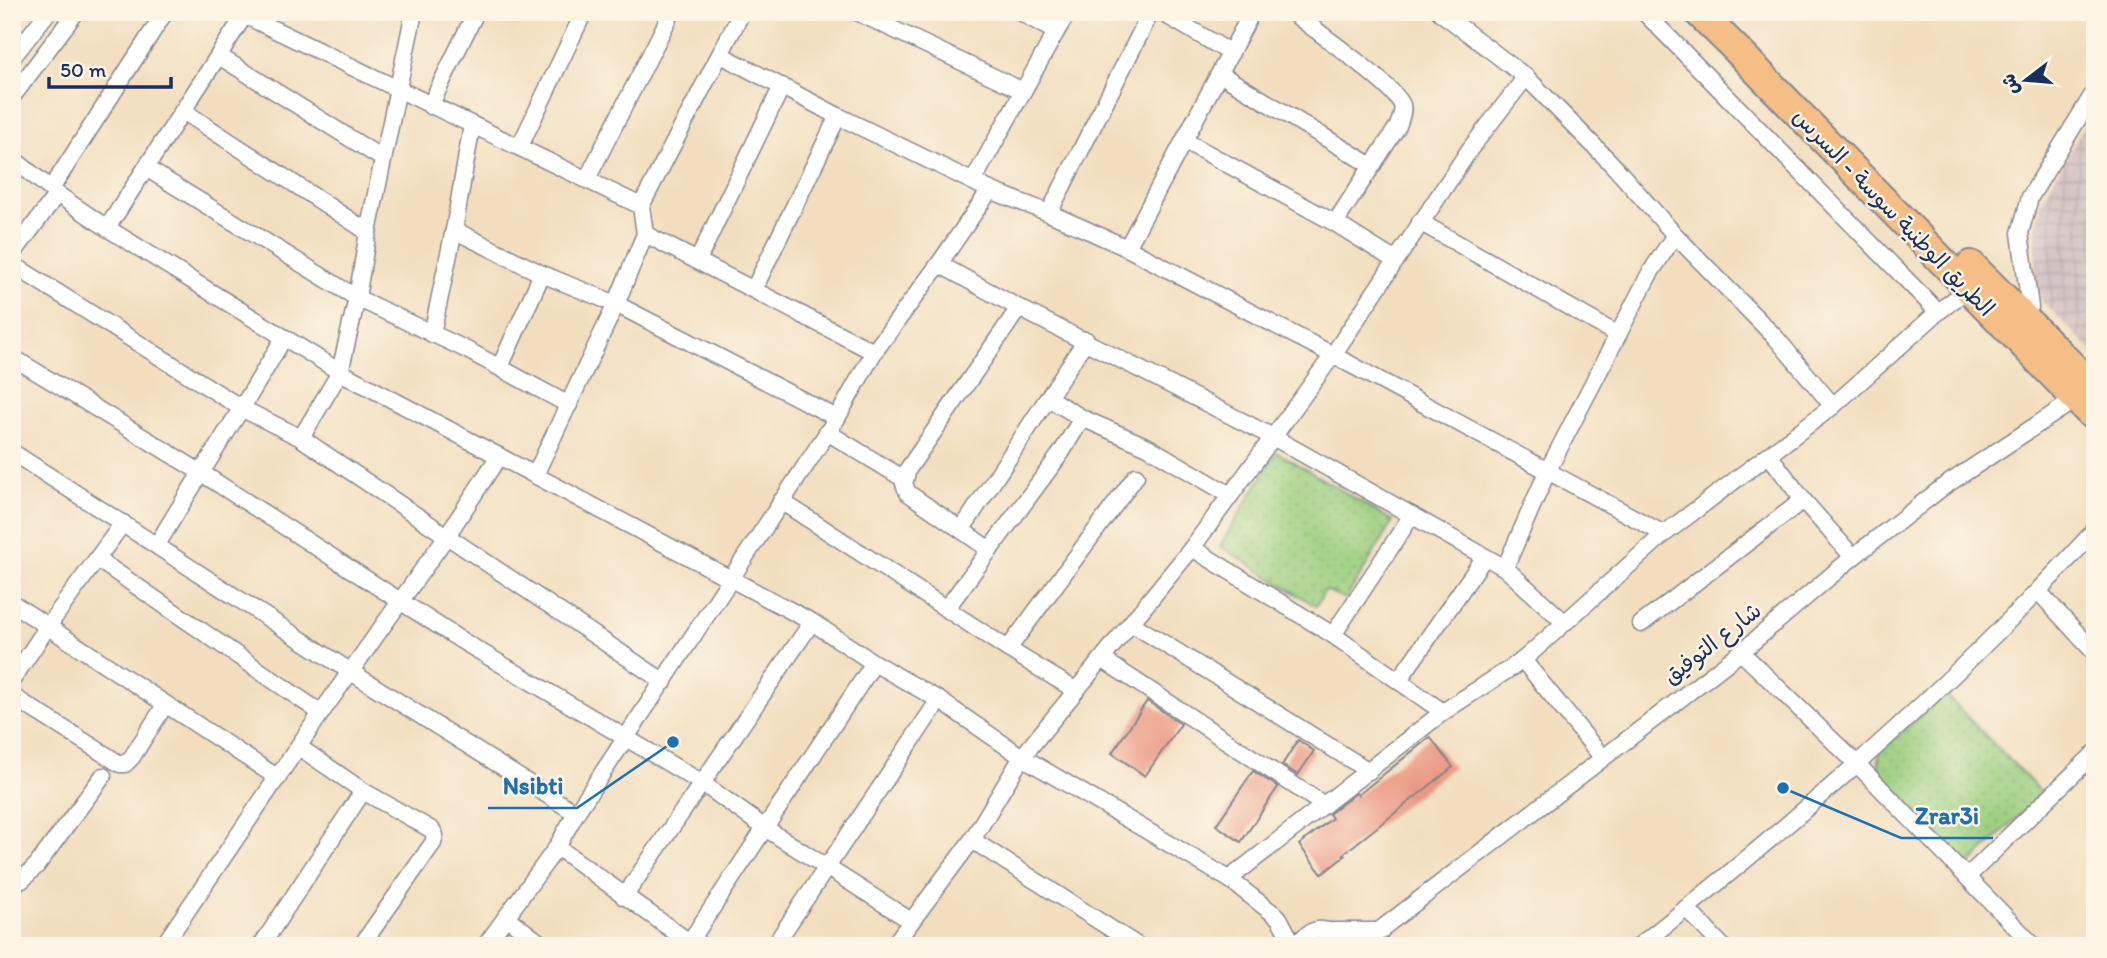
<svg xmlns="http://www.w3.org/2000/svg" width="2107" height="958" viewBox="0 0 2107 958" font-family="Itim,'Playpen Sans Arabic',sans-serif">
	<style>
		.industrial { fill: url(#industrial-grid) }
		.park { fill: url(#park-dots); stroke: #5a7e6e; stroke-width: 2 }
		.building { fill: #eb9782 }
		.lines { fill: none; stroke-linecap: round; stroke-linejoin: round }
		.minor-casing { stroke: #86868e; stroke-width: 19 }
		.trunk-casing { stroke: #86868e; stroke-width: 32 }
		.minor { stroke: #fff; stroke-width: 16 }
		.trunk { stroke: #f6be87; stroke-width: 28 }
		.labels { text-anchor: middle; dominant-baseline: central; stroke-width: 5; stroke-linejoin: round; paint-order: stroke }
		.street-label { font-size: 23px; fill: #1b2f5e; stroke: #fcf5e5 }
		.leader { fill: none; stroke: #1f6fb2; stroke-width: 2.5 }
		.callout-dot { fill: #1f6fb2; stroke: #fcf5e5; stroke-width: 2.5 }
		.callout-label { font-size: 24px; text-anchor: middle; font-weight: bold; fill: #1f6fb2; stroke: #fcf5e5; stroke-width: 5; stroke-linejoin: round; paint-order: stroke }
	</style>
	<defs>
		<pattern id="industrial-grid" width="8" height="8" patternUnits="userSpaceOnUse" patternTransform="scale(1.75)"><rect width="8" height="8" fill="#d2bfc1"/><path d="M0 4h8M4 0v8" fill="none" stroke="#b4a4a8"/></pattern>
		<pattern id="park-dots" width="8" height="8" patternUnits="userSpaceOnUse" patternTransform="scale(1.75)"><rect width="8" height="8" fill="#9acd7d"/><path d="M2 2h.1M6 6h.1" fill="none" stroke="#84b06e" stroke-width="1.8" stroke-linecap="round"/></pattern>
	</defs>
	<rect width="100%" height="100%" fill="#fcf5e5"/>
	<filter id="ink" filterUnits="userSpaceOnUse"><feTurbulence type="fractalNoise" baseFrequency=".0143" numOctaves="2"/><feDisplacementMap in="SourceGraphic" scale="14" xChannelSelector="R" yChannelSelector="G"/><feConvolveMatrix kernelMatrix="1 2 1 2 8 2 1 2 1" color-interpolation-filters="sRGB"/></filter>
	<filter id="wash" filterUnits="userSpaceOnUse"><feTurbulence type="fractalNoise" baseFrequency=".00686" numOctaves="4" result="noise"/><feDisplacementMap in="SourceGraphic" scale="28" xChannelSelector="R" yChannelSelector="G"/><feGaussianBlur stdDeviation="1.57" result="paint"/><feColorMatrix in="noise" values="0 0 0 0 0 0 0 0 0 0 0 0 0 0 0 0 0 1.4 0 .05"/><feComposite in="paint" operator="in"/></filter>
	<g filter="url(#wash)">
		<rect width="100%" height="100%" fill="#f2debf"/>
		<polygon class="industrial" points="2095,107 2095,354 2040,299 2036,273 2037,222 2042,201"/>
		<g class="park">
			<polygon points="1277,452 1393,521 1346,599 1325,590 1316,606 1220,546"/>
			<polygon points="1945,694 2042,793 1967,867 1879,774 1879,752"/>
		</g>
		<g id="blocks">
			<g class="building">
				<polygon points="1147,701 1181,724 1145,776 1112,753"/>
				<polygon points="1430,737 1453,767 1343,854 1345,856 1322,874 1299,845 1332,818 1329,814 1356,793 1358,795"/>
				<polygon points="1298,740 1314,751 1298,775 1282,765"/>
				<polygon points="1253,771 1278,787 1241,842 1216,825"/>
			</g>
		</g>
	</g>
	<g filter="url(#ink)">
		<use href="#blocks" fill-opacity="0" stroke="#86868e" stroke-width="2"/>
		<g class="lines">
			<g class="minor-casing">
				<g id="minor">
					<polyline points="238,12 641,206"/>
					<polyline points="857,12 1023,91"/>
					<polyline points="1020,12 1056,32 1068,12"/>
					<polyline points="1161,12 1231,53"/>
					<polyline points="1440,12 1526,77 1611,163 1675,235 1776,338 1833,406"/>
					<polyline points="1644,12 1938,312"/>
					<polyline points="721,55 838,116 990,190 1049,213 1127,248 1333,355 1664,534"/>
					<polyline points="219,56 383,159"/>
					<polyline points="12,58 48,12"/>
					<polyline points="1220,74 1372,166"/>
					<polyline points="12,97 76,12"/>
					<polyline points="430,106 476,12"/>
					<polyline points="183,111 368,232"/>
					<path d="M 1185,141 L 1335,223 L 1398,126 C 1400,120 1404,112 1402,105 C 1394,85 1313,29 1292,12"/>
					<polyline points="520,146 584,12"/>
					<polyline points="12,158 57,194 107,228 340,372 812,622 874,663 939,700 1022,757 1229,879 1279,918 1294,946"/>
					<polyline points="146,168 357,298 465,349 569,405"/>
					<polyline points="587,179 672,12"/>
					<polyline points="973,181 1056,32"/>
					<polyline points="51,189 165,12"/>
					<polyline points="1049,213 1151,12"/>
					<polyline points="1420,222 1618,335"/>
					<polyline points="1335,223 1394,260"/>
					<polyline points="107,228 244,16"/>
					<polyline points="454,230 542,274 616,304 837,418"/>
					<polyline points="645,234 874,352"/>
					<polyline points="1127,248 1252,12"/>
					<polyline points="12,255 57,194"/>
					<polyline points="698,260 782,86"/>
					<polyline points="12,264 243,409 301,438 664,682"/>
					<polyline points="939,264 1019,308 1273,437 1505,568 1564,622"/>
					<polyline points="754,289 838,116"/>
					<polyline points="2024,317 2030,307 2020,233 2030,197 2095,91"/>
					<polyline points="432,334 454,230 472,125"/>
					<polyline points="12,357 200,472 459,639 702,783 765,828 911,921"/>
					<polyline points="500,367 542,274"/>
					<polyline points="1082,418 1148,447 1230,495"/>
					<polyline points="827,432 904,479"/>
					<polyline points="301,438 340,372 357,298 368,232 414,12"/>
					<polyline points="12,452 351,672 576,813"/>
					<polyline points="1769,455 1803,500 1853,557"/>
					<polyline points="535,475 616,304 645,234 641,206 742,12"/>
					<polyline points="781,501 1008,649 1075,690"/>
					<polyline points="962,529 1086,340"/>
					<path d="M 157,545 C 198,475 243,409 283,339"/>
					<polyline points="1192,548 1333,635 1443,712"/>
					<polyline points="990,550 908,493 904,484 908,469 1019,308"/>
					<polyline points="97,559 321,713"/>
					<polyline points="1505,568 1548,470 1650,273 1675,235"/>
					<polyline points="2038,591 2095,653"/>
					<polyline points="12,603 278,778"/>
					<polyline points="946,609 1061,453 1082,418 1048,398"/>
					<polyline points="1131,623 1369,771"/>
					<polyline points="1641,624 1803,500"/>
					<polyline points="1333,635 1412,515"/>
					<polyline points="1008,649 1136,476"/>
					<polyline points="1741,652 1857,764 2034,946"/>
					<polyline points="1102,659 1324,805"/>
					<polyline points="1523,660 1602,757"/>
					<polyline points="12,680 48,626 123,523"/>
					<polyline points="1399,680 1484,558"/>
					<polyline points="12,696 120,764 125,764 132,757 165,705"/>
					<polyline points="299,747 363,791 432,830 435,835 433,843 361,946"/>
					<polyline points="972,840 1138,946"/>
					<polyline points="557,847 689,942"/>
					<polyline points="12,877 22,880 37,865 103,776"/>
					<polyline points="1967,877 2095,753"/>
					<polyline points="1229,879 1443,712 1523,660 1664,534 1833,406 1938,312 1968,289"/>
					<polyline points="624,897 812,622"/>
					<polyline points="1686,908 1722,946"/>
					<polyline points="506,917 544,946"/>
					<polyline points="1331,931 1381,931"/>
					<polyline points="163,946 321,713 446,537 499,456"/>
					<polyline points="261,946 363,791"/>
					<polyline points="485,946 557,847 576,813 837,418 874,352 939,264 990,190"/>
					<polyline points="687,946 874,663"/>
					<polyline points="774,946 939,700"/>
					<polyline points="893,946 972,840 1022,757 1192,548 1273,437 1333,355 1470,149 1526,77"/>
					<path d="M 1297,946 C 1309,924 1335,925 1347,946"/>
					<polyline points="1359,946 1741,652 1853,557 1943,487 2076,399"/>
					<path d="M 1639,946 C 1800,819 1957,682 2095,530"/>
				</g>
			</g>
			<g class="trunk-casing">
				<g id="trunk">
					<polyline points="1698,12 1734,47 2090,413"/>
					<polyline points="1971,265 2095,389"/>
				</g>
			</g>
			<use href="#minor" class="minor"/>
			<use href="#trunk" class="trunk"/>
		</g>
	</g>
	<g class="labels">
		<g class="street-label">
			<text transform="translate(1894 212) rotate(46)">الطريق الوطنية سوسة - السرس</text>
			<text transform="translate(1712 643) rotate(-38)">شارع التوفيق</text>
		</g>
	</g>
	<path class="leader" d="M673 742L577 808H488M1783 788L1901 838H1993"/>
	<g class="callout-dot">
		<circle cx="673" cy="742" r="7"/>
		<circle cx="1783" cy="788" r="7"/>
	</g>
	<g class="callout-label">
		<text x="533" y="794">Nsibti</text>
		<text x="1947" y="824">Zrar3i</text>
	</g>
	<rect width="2107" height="958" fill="none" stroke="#fcf5e5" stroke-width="42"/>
	<g transform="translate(2026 80) rotate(254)" stroke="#fcf5e5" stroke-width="5" paint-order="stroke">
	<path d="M0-5L12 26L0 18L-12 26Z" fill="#1b2f5e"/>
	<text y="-10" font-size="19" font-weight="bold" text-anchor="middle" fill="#1b2f5e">ش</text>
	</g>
	<path d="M49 77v10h122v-10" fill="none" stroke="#1b2f5e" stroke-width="3.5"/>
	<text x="60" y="77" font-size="21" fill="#1b2f5e" stroke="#fcf5e5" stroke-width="5" paint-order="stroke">50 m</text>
</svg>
